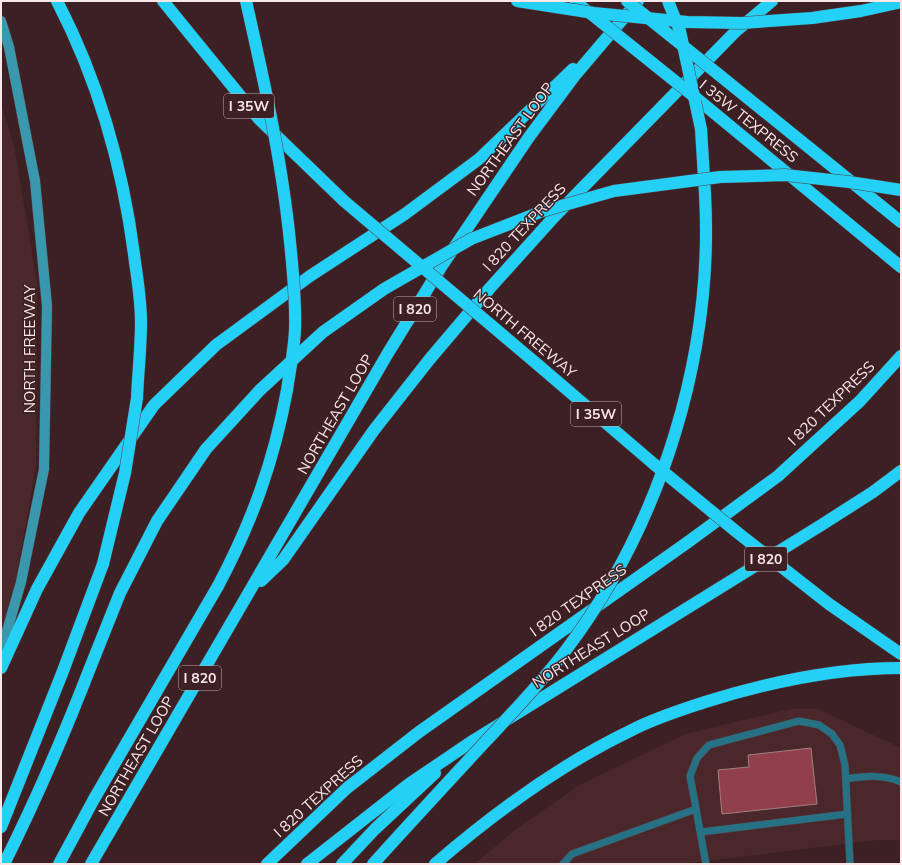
<svg xmlns="http://www.w3.org/2000/svg" width="902" height="865" viewBox="0 0 902 865" font-family="Mulish,sans-serif">
	<style>
		.built { fill: #4a272b }
		.building { fill: #913f4b; stroke: #a27f81 }
		.lines { fill: none; stroke-linecap: round; stroke-linejoin: round }
		.service-casing { stroke: #573c3f; stroke-width: 8 }
		.secondary-casing { stroke: #573c3f; stroke-width: 11 }
		.motorway-casing { stroke: #573c3f; stroke-width: 13 }
		.service { stroke: #277184; stroke-width: 7 }
		.secondary { stroke: #3997ae; stroke-width: 10 }
		.motorway { stroke: #24d0f5; stroke-width: 12 }
		.motorway-bridge-casing { stroke: #573c3f; stroke-width: 13; stroke-linecap: butt }
		.motorway-bridge { stroke: #24d0f5; stroke-width: 12 }
		.labels { text-anchor: middle; dominant-baseline: central; stroke-width: 3; stroke-linejoin: round; paint-order: stroke }
		.shield { fill: #3c2023; stroke: #c2abad; stroke-width: 1 }
		.shield-label { font-size: 14px; font-weight: bold; fill: #fbe7e8 }
		.street-label { font-size: 15px; fill: #fbe7e8; stroke: #3c2023 }
	</style>
	<rect width="100%" height="100%" fill="#3c2023"/>
	<g class="built">
		<polygon points="1,103 14,146 37,282 36,466 7,630 1,646"/>
		<polygon points="791,709 818,709 901,748 901,840 878,840 683,864 474,864 515,830 578,786 685,734"/>
	</g>
	<polygon class="building" points="811,748 817,804 722,814 718,770 749,767 748,755"/>
	<g class="lines">
		<g class="service-casing">
			<g id="service">
				<path d="M 846,779 C 865,776 882,774 901,782"/>
				<polyline points="701,832 847,814"/>
				<polyline points="563,864 572,854 696,809"/>
				<polyline points="706,864 690,776 697,758 709,745 799,721 819,725 832,734 840,745 845,765 850,864"/>
			</g>
		</g>
		<g class="secondary-casing">
			<polyline id="secondary" points="1,21 9,47 35,181 47,306 44,469 21,582 1,652"/>
		</g>
		<g class="motorway-casing">
			<g id="motorway">
				<path d="M 57,1 C 99,82 124,172 135,262 C 138,282 141,302 141,322 C 141,348 138,373 137,398"/>
				<polyline points="163,1 259,119 344,201"/>
				<polyline points="575,1 587,11"/>
				<polyline points="718,74 901,222"/>
				<polyline points="696,98 901,267"/>
				<polyline points="701,129 705,194"/>
				<polyline points="537,364 655,465"/>
				<polyline points="261,581 283,560 374,430 429,360 490,288 554,217 735,32 772,1"/>
				<polyline points="1,668 37,589 79,513 154,405 216,345 310,276 405,214 479,159 573,69"/>
				<polyline points="1,827 63,671 103,564"/>
				<path d="M 4,864 C 36,800 64,735 90,668"/>
				<polyline points="59,864 94,799 218,586"/>
				<polyline points="91,864 388,353 441,267 529,137 576,74 638,1"/>
				<polyline points="267,864 347,788 419,732 688,542 778,476 860,401 901,356"/>
				<polyline points="307,864 409,784 474,740 823,524 873,492 901,471"/>
				<polyline points="342,864 375,829 435,773"/>
				<path d="M 435,864 C 494,813 561,764 632,730 C 655,718 681,710 705,702 C 769,682 834,668 901,668"/>
			</g>
		</g>
		<use href="#service" class="service"/>
		<use href="#secondary" class="secondary"/>
		<use href="#motorway" class="motorway"/>
		<g class="motorway-bridge-casing">
			<g id="motorway-bridge">
				<polyline points="517,1 594,13 687,22 742,23 812,18 861,11 901,2"/>
				<polyline points="627,1 718,74"/>
				<polyline points="668,1 680,31 701,129"/>
				<polyline points="590,13 696,98"/>
				<polyline points="344,201 537,364"/>
				<polyline points="655,465 738,533 829,604 901,654"/>
				<polyline points="103,564 125,473 137,398"/>
				<path d="M 218,586 C 252,522 274,461 287,390 C 290,370 294,350 295,330 C 296,301 293,271 290,242 C 282,161 264,81 246,1"/>
				<polyline points="90,668 120,593 157,521 206,449 260,390 323,332 384,289 471,239 543,211 614,191 720,177 785,175 849,182 901,190"/>
				<path d="M 373,864 C 410,823 448,782 486,741 C 513,712 542,682 566,650 C 662,523 714,353 705,194"/>
			</g>
		</g>
		<use href="#motorway-bridge" class="motorway-bridge"/>
	</g>
	<g class="labels">
		<g class="shield">
			<rect x="224" y="94" width="50" height="24" rx="3"/>
			<rect x="394" y="297" width="42" height="24" rx="3"/>
			<rect x="571" y="402" width="50" height="24" rx="3"/>
			<rect x="745" y="547" width="42" height="24" rx="3"/>
			<rect x="179" y="666" width="42" height="24" rx="3"/>
		</g>
		<g class="shield-label">
			<text x="249" y="106">I 35W</text>
			<text x="415" y="309">I 820</text>
			<text x="596" y="414">I 35W</text>
			<text x="766" y="559">I 820</text>
			<text x="200" y="678">I 820</text>
		</g>
		<g class="street-label">
			<text transform="translate(749 121) rotate(39)">I 35W TEXPRESS</text>
			<text transform="translate(510 139) rotate(-54)">NORTHEAST LOOP</text>
			<text transform="translate(524 227) rotate(-47)">I 820 TEXPRESS</text>
			<text transform="translate(525 333) rotate(40)">NORTH FREEWAY</text>
			<text transform="translate(29 349) rotate(-90)">NORTH FREEWAY</text>
			<text transform="translate(831 403) rotate(-44)">I 820 TEXPRESS</text>
			<text transform="translate(335 414) rotate(-60)">NORTHEAST LOOP</text>
			<text transform="translate(578 600) rotate(-35)">I 820 TEXPRESS</text>
			<text transform="translate(591 648) rotate(-32)">NORTHEAST LOOP</text>
			<text transform="translate(136 756) rotate(-60)">NORTHEAST LOOP</text>
			<text transform="translate(318 796) rotate(-42)">I 820 TEXPRESS</text>
		</g>
	</g>
	<rect width="902" height="865" fill="none" stroke="#fbe7e8" stroke-width="4"/>
</svg>
